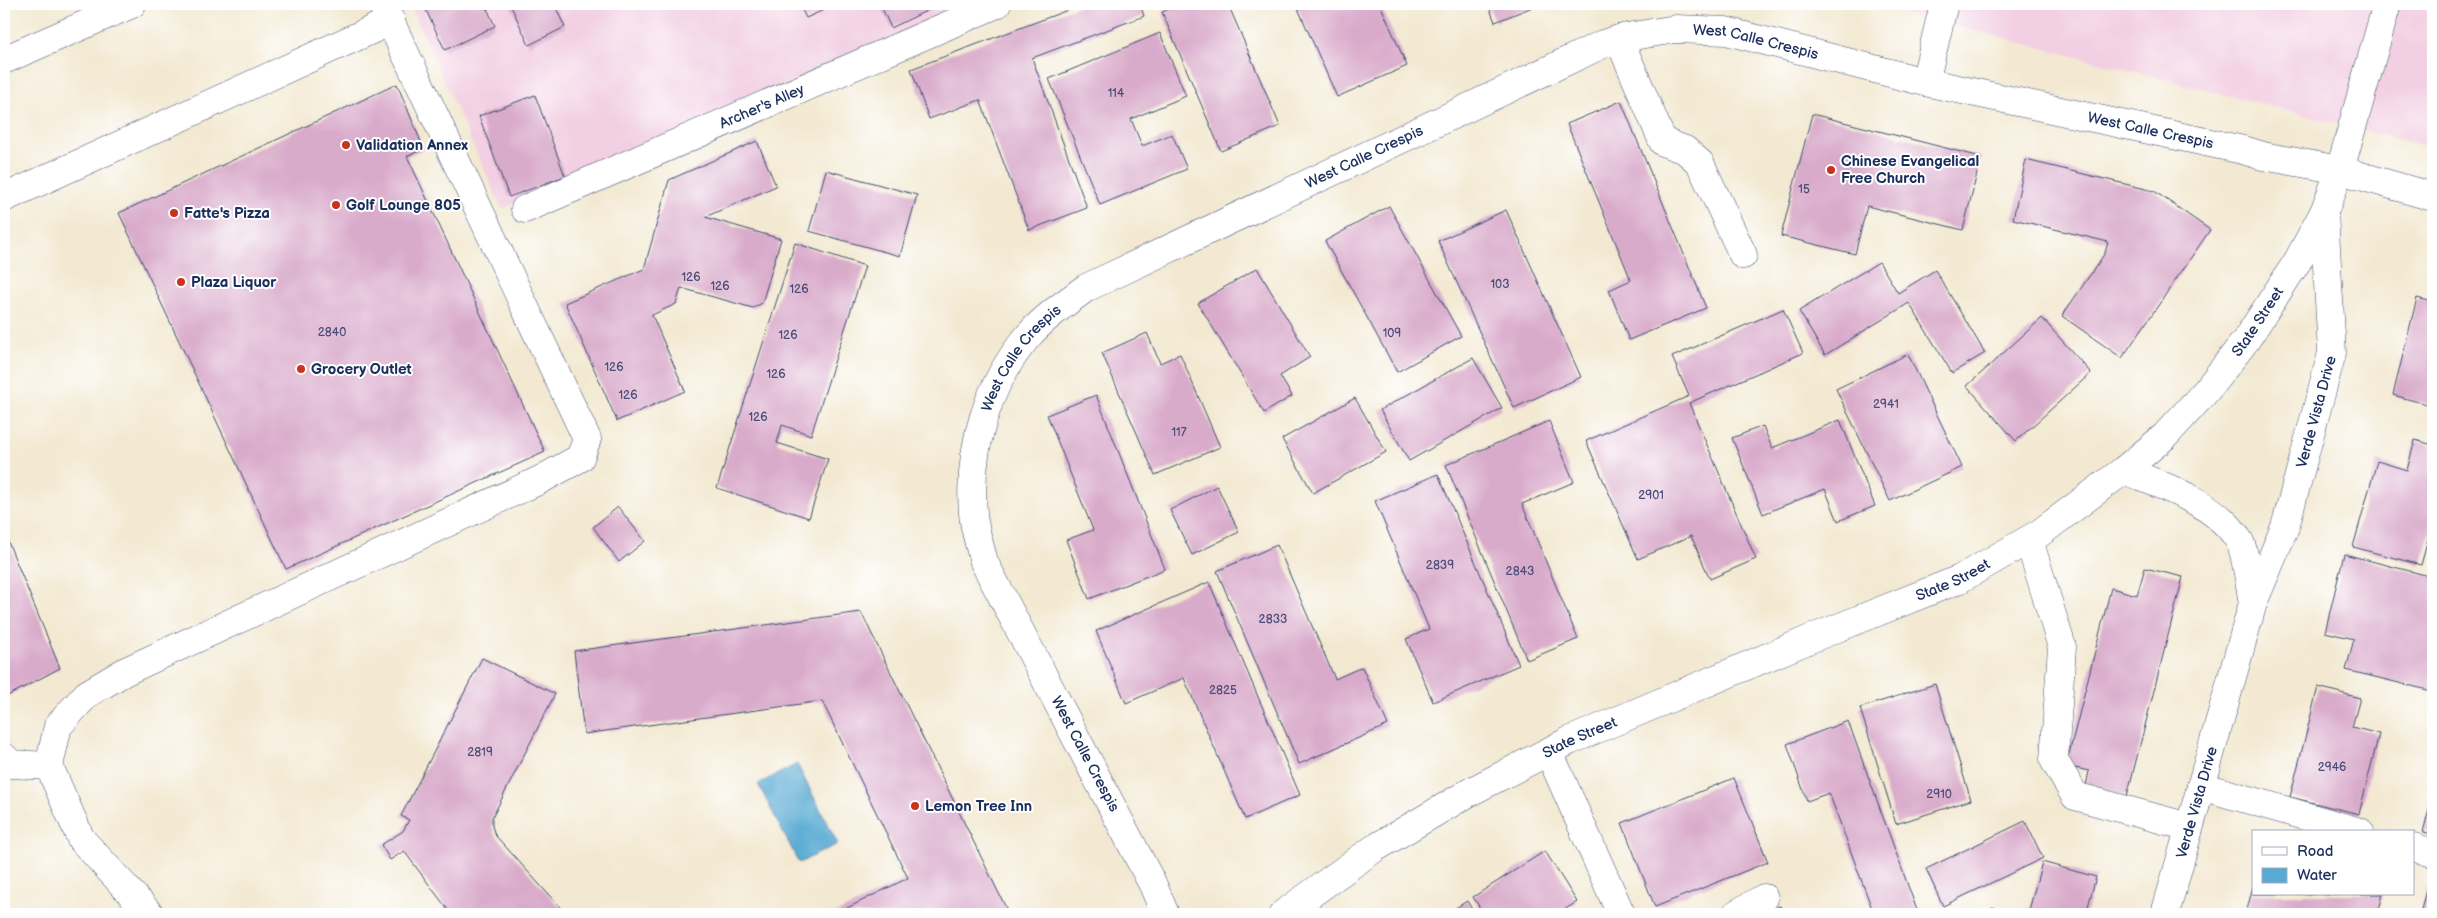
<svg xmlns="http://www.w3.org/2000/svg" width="2437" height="918" viewBox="0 0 2437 918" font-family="'Balsamiq Sans',sans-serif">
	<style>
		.built { fill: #f2cfe2 }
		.water { fill: #58aad3; stroke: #3a6c98 }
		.building { fill: #d9abcb }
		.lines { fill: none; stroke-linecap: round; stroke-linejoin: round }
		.minor-casing { stroke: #3b4b6f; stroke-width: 29 }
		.major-casing { stroke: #3b4b6f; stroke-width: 29 }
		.minor { stroke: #fff; stroke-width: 28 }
		.major { stroke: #fff; stroke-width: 28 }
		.poi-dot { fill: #c8321e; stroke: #fff; stroke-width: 2 }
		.labels { text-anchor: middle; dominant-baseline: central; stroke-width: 4; stroke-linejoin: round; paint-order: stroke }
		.number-label { font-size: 12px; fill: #4a4e79 }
		.street-label { font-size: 15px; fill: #1b2f5e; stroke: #fff }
		.poi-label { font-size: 15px; font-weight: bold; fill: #1b2f5e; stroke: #fff; text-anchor: start }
	</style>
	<rect width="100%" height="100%" fill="#fff"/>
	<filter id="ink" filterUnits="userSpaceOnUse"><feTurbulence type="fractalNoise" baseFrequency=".02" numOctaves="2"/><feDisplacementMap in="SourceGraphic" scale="10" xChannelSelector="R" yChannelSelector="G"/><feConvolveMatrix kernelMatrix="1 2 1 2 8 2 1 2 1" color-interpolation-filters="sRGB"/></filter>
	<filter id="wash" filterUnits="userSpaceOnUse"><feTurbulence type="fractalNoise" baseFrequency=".0096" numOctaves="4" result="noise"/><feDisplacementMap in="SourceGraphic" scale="20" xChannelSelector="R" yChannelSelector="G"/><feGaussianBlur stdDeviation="1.12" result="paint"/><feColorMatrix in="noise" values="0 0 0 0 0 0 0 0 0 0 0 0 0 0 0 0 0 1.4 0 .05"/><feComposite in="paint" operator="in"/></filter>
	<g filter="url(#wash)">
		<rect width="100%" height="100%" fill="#f3e9d2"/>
		<g class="built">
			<polygon points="409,4 968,4 502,209"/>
			<polygon points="1870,4 2433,4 2433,148"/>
		</g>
		<polygon class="water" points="797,764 838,844 799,863 758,784"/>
		<g id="blocks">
			<g class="building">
				<polygon points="423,4 485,4 495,26 445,50"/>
				<polygon points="510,4 554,4 565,27 529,45"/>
				<polygon points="799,4 837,4 806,18"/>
				<polygon points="880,4 941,4 891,28"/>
				<polygon points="1084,4 1140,4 1144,16 1032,58 1087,208 1029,230 980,100 929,119 911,69"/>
				<polygon points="1181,4 1228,4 1280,126 1221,151 1162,12"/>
				<polygon points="1296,4 1380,4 1407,66 1337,97"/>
				<polygon points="1488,4 1540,4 1495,22"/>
				<polygon points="1160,33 1186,96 1131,119 1142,146 1172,134 1187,169 1100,205 1049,79"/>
				<polygon points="397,84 424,149 407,156 545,452 286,569 119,213"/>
				<polygon points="535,95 565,176 509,197 479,116"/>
				<polygon points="1621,101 1706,308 1629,340 1609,290 1631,280 1567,124"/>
				<polygon points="1812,114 1981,157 1963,230 1867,206 1855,254 1781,236"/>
				<polygon points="757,141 776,186 705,217 781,239 762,303 753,308 681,288 676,304 652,315 685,391 617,421 565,303 644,269 669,180"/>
				<polygon points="2026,160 2154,191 2210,230 2122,358 2062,316 2105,253 2108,242 2013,219"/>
				<polygon points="826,170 917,195 900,256 809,231"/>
				<polygon points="1389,206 1461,336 1397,372 1325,241"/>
				<polygon points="1506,210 1581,377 1514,408 1438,241"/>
				<polygon points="795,243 865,266 811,435 782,425 777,443 828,459 809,518 717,488"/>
				<polygon points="1879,262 1898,293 1935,270 1985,353 1952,373 1909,303 1825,355 1799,311"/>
				<polygon points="1257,268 1310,357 1280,376 1292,396 1264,413 1198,303"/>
				<polygon points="2417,298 2433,302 2433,406 2393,395"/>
				<polygon points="1783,309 1803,353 1689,403 1756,559 1710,579 1691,536 1638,559 1586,441 1689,396 1672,357"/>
				<polygon points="2042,318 2091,373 2016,441 1967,386"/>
				<polygon points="1147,333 1160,363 1180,354 1220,447 1155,475 1102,353"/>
				<polygon points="1908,354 1962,467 1890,501 1836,389"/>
				<polygon points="1473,358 1502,408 1409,461 1380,410"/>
				<polygon points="1096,395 1165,569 1089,599 1066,540 1093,530 1047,415"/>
				<polygon points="1355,398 1386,452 1313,493 1282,439"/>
				<polygon points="1840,420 1875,506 1838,521 1825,489 1763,514 1732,438 1763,426 1772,448"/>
				<polygon points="1549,421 1574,482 1522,504 1578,639 1527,660 1446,465"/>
				<polygon points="2415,440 2433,445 2433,522 2421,565 2353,547 2377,461 2407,470"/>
				<polygon points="1438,474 1519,665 1433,702 1406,639 1429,629 1375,501"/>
				<polygon points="1217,486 1239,532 1192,555 1170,510"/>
				<polygon points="618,507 645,541 619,562 593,527"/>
				<polygon points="4,532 60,668 4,698"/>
				<polygon points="1277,545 1335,679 1362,667 1388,725 1299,764 1217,571"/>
				<polygon points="2344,554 2433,577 2432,691 2346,670 2354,639 2325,632"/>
				<polygon points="2145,568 2183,577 2127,796 2086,786 2089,771 2066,766 2111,588 2137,595"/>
				<polygon points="1209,582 1300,795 1245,819 1184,678 1126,703 1096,631"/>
				<polygon points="861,612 1009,914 835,914 908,878 822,701 584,734 574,651"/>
				<polygon points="482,658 555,694 492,818 492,826 495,835 566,914 451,914 404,851 390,860 381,845 403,831 409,820 401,816"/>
				<polygon points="1935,684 1971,800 1896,824 1860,708"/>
				<polygon points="2318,687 2360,698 2352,727 2379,734 2359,814 2290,797"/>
				<polygon points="1848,721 1918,913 1914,914 1874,914 1829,793 1807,801 1787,744"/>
				<polygon points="1734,778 1768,862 1655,907 1622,823"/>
				<polygon points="2433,795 2433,834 2423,832"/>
				<polygon points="2025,821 2043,858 1943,906 1926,869"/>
				<polygon points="1545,851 1577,902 1557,914 1484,914 1473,897"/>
				<polygon points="2042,862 2096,877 2086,914 2028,914"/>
				<polygon points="2253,886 2253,894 2383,894 2378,914 2246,914"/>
				<polygon points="2427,886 2433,887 2433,914 2420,914"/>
				<polygon points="1467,901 1475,914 1446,914"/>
				<polygon points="1780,906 1784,914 1766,914"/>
				<polygon points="1992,907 2015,914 1990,914"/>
			</g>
		</g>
	</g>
	<g filter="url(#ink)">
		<use href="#blocks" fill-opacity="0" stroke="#3b4b6f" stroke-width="1"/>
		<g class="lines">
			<g class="minor-casing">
				<g id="minor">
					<polyline points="1619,39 1663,142 1685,150 1700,163 1743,255"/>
					<polyline points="4,60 132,4"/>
					<polyline points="1925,82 1944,4"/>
					<polyline points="4,198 391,21"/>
					<path id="s1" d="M 525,209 L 997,4"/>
					<path d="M 2124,470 C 2164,487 2217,502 2240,542 C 2246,554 2250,588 2253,603"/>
					<polyline points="2029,540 2062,647 2054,760 2075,796 2189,827"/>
					<polyline points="1549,752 1621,914"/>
					<polyline points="4,757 11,764 49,766"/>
					<polyline points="2201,786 2360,832"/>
					<polyline points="2413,847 2433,853"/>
					<polyline points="150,914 81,839 49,766 58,726 87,694 126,671 540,480 580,458 587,439 382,4"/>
					<path id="s2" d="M 1165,914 L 1153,885 L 984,562 C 980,546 974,529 973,513 C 968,449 987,383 1030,334 C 1046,316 1067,302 1086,288 L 1603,44 L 1627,37 L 1676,29 L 1726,31 L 1925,82 L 2243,150 L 2263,156 L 2340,170 L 2433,197"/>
					<polyline points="1736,914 1764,898"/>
					<path id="s3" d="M 2165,914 L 2253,603 L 2285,527 L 2332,353 L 2324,212"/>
				</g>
			</g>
			<g class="major-casing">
				<g id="major">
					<path id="s4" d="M 1283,914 L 1375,848 L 1470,792 L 1569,741 L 1815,637 L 1960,579 L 2040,533 L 2124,470 L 2165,436 L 2206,391 L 2246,340 L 2297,262 L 2324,212 L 2340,170 L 2387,4"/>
				</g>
			</g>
			<use href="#minor" class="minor"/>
			<use href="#major" class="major"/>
		</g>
	</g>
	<g class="poi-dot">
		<circle cx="346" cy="145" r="5"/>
		<circle cx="1831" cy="170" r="5"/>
		<circle cx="336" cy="205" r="5"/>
		<circle cx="174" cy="213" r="5"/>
		<circle cx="181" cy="282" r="5"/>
		<circle cx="301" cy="369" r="5"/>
		<circle cx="915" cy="806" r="5"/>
	</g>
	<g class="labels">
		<g class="number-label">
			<text x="1116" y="93">114</text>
			<text x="1804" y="189">15</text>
			<text x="691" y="277">126</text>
			<text x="1500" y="284">103</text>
			<text x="720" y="286">126</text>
			<text x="799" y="289">126</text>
			<text x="332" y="332">2840</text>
			<text x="1392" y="333">109</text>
			<text x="788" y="335">126</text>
			<text x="614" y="367">126</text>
			<text x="776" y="374">126</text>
			<text x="628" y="395">126</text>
			<text x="1886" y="404">2941</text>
			<text x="758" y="417">126</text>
			<text x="1179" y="432">117</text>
			<text x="1651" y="495">2901</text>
			<text x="1440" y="565">2839</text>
			<text x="1520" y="571">2843</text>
			<text x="1273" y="619">2833</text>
			<text x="1223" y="690">2825</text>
			<text x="480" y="752">2819</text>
			<text x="2332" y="767">2946</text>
			<text x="1939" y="794">2910</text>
		</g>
		<g class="street-label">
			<text stroke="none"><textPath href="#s2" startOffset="1439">West Calle Crespis</textPath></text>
			<text stroke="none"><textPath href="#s1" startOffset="258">Archer's Alley</textPath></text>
			<text stroke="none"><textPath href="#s2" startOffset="1844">West Calle Crespis</textPath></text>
			<text stroke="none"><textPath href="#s2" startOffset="1019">West Calle Crespis</textPath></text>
			<text stroke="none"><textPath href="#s4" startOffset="1156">State Street</textPath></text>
			<text stroke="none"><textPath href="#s2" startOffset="614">West Calle Crespis</textPath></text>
			<text stroke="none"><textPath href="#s3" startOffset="525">Verde Vista Drive</textPath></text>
			<text stroke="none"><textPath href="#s4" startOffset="751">State Street</textPath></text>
			<text stroke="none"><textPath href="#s4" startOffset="346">State Street</textPath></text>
			<text transform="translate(1085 754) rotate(62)">West Calle Crespis</text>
			<text stroke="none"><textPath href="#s3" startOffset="116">Verde Vista Drive</textPath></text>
		</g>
		<g class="poi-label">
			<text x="356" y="145">Validation Annex</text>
			<text x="1841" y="161">Chinese Evangelical<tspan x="1841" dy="17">Free Church</tspan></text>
			<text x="346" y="205">Golf Lounge 805</text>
			<text x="184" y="213">Fatte's Pizza</text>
			<text x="191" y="282">Plaza Liquor</text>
			<text x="311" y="369">Grocery Outlet</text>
			<text x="925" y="806">Lemon Tree Inn</text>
		</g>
	</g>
	<rect width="2437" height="918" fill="none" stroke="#fff" stroke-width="20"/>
	<rect x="2252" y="830" width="162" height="65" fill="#ffffff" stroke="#a4acbf"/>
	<rect x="2262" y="847" width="25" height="8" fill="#ffffff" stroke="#a4acbf"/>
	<text x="2297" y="856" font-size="15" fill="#1b2f5e">Road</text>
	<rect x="2262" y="868" width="25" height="15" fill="#58aad3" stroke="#a4acbf"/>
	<text x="2297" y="880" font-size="15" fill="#1b2f5e">Water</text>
</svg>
